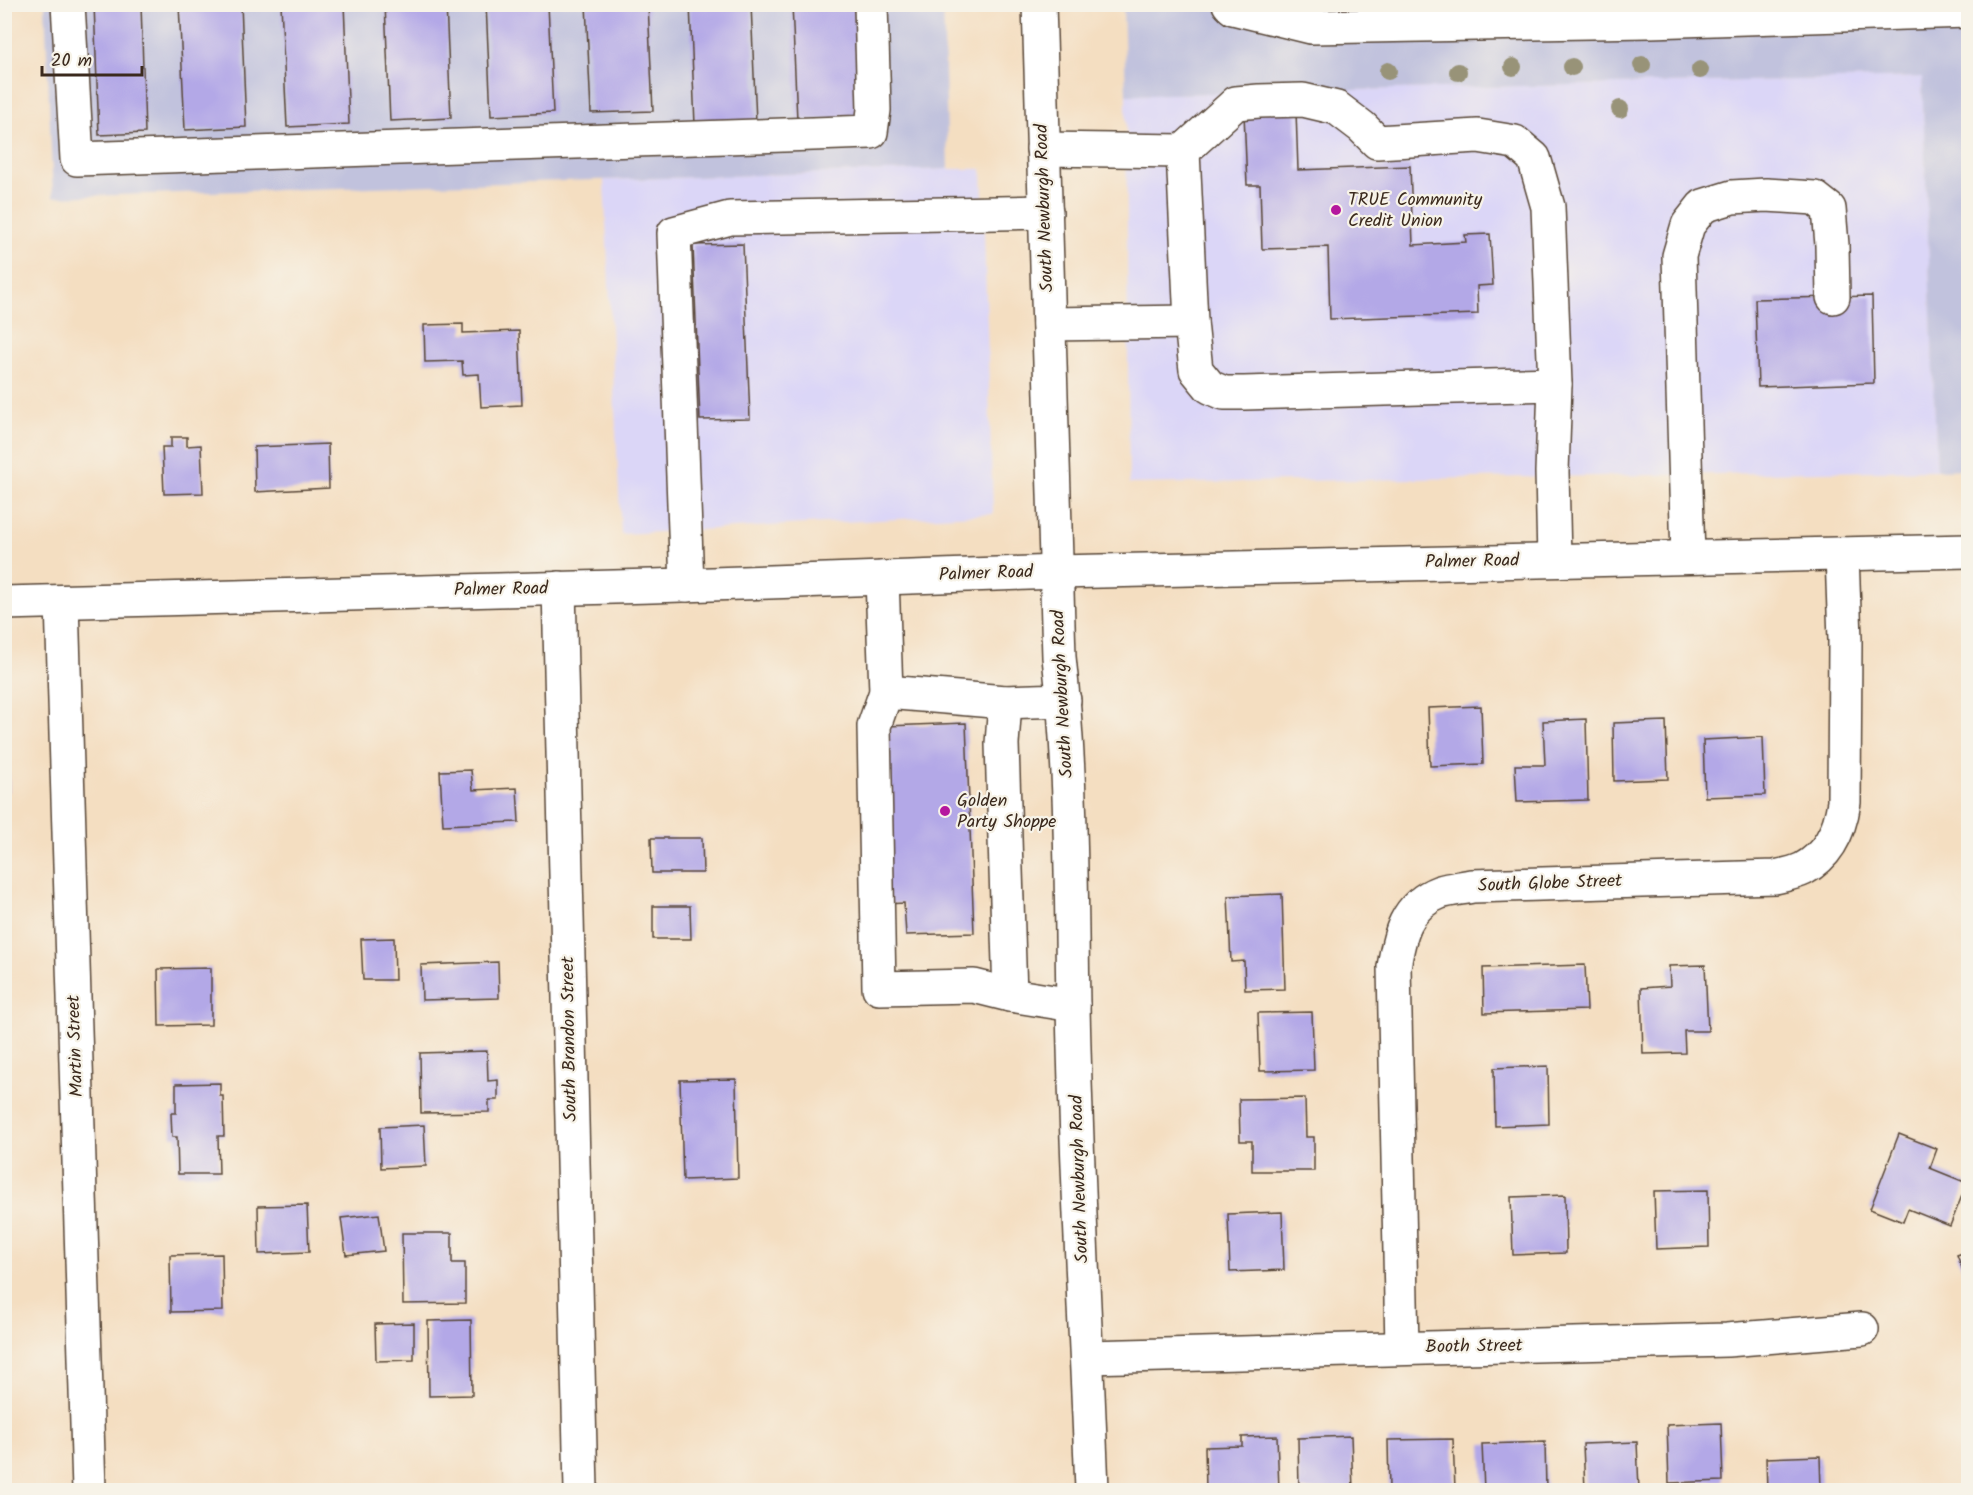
<svg xmlns="http://www.w3.org/2000/svg" width="1973" height="1495" viewBox="0 0 1973 1495" font-family="Kalam,sans-serif">
	<style>
		.built { fill: #dbd6f7 }
		.industrial { fill: #c1c2dd }
		.building { fill: #b3a8e7 }
		.lines { fill: none; stroke-linecap: round; stroke-linejoin: round }
		.minor-casing { stroke: #574536; stroke-width: 36 }
		.major-casing { stroke: #574536; stroke-width: 36 }
		.minor { stroke: #fff; stroke-width: 33 }
		.major { stroke: #fff; stroke-width: 33 }
		.tree { fill: #989378 }
		.poi-dot { fill: #b5179e; stroke: #f7f3e8; stroke-width: 2 }
		.labels { text-anchor: middle; dominant-baseline: central; stroke-width: 4.5; stroke-linejoin: round; paint-order: stroke }
		.poi-label { font-size: 18px; fill: #3b2a1e; stroke: #f7f3e8; text-anchor: start }
		.street-label { font-size: 18px; fill: #3b2a1e; stroke: #f7f3e8 }
	</style>
	<rect width="100%" height="100%" fill="#f7f3e8"/>
	<filter id="ink" filterUnits="userSpaceOnUse"><feTurbulence type="fractalNoise" baseFrequency=".0167" numOctaves="2"/><feDisplacementMap in="SourceGraphic" scale="12" xChannelSelector="R" yChannelSelector="G"/><feConvolveMatrix kernelMatrix="1 2 1 2 8 2 1 2 1" color-interpolation-filters="sRGB"/></filter>
	<filter id="wash" filterUnits="userSpaceOnUse"><feTurbulence type="fractalNoise" baseFrequency=".008" numOctaves="4" result="noise"/><feDisplacementMap in="SourceGraphic" scale="24" xChannelSelector="R" yChannelSelector="G"/><feGaussianBlur stdDeviation="1.35" result="paint"/><feColorMatrix in="noise" values="0 0 0 0 0 0 0 0 0 0 0 0 0 0 0 0 0 1.4 0 .05"/><feComposite in="paint" operator="in"/></filter>
	<g filter="url(#wash)">
		<rect width="100%" height="100%" fill="#f4dec1"/>
		<g class="built">
			<polygon points="1922,77 1937,470 1129,484 1126,95"/>
			<polygon points="948,169 982,169 993,514 621,534 604,180"/>
		</g>
		<g class="industrial">
			<polygon points="45,5 943,5 948,169 53,197"/>
			<polygon points="1123,5 1968,5 1968,469 1937,470 1922,77 1126,95"/>
		</g>
		<g id="blocks">
			<g class="building">
				<polygon points="94,4 141,4 145,133 99,135"/>
				<polygon points="179,4 241,4 246,127 185,130"/>
				<polygon points="281,4 344,4 349,124 287,127"/>
				<polygon points="385,4 446,4 451,118 390,121"/>
				<polygon points="486,4 548,4 553,113 491,116"/>
				<polygon points="586,4 648,4 653,111 591,113"/>
				<polygon points="690,4 751,4 756,122 695,125"/>
				<polygon points="792,4 854,4 858,117 797,120"/>
				<polygon points="1319,4 1454,4 1454,6 1320,11"/>
				<polygon points="1296,111 1298,170 1410,166 1413,245 1466,242 1465,235 1490,234 1493,285 1477,286 1478,314 1330,319 1328,247 1262,249 1260,185 1247,185 1244,113"/>
				<polygon points="743,244 750,419 700,420 693,245"/>
				<polygon points="1872,296 1874,383 1758,387 1755,299"/>
				<polygon points="463,324 463,333 519,331 522,405 481,407 479,374 463,375 462,361 425,362 424,325"/>
				<polygon points="171,437 187,437 187,446 201,445 203,493 164,494 162,447 171,447"/>
				<polygon points="328,444 329,488 255,492 254,447"/>
				<polygon points="1481,706 1483,764 1430,766 1428,708"/>
				<polygon points="1586,719 1588,800 1517,802 1515,765 1545,765 1543,721"/>
				<polygon points="1666,721 1668,779 1614,781 1613,723"/>
				<polygon points="966,723 974,933 906,935 904,903 886,904 887,726"/>
				<polygon points="1763,737 1765,795 1705,797 1703,740"/>
				<rect x="5" y="750" width="4" height="42"/>
				<polygon points="471,770 473,790 517,788 519,822 443,825 440,771"/>
				<polygon points="651,838 702,838 703,873 652,873"/>
				<polygon points="1282,894 1285,989 1245,990 1244,961 1231,962 1228,896"/>
				<polygon points="653,906 690,906 691,939 653,939"/>
				<polygon points="394,938 395,980 363,980 361,939"/>
				<polygon points="498,962 499,998 422,1000 421,965"/>
				<polygon points="1585,965 1587,1010 1484,1013 1483,968"/>
				<polygon points="1705,965 1708,1031 1684,1031 1685,1053 1643,1054 1641,988 1670,986 1669,966"/>
				<polygon points="211,968 211,1025 159,1026 158,969"/>
				<polygon points="1312,1012 1314,1070 1260,1071 1258,1013"/>
				<polygon points="487,1051 488,1081 498,1080 498,1100 489,1100 489,1112 421,1113 420,1053"/>
				<polygon points="1548,1066 1549,1124 1495,1126 1494,1068"/>
				<polygon points="736,1079 738,1178 683,1180 680,1080"/>
				<polygon points="220,1083 220,1096 223,1096 224,1136 218,1136 219,1174 178,1174 177,1137 172,1137 171,1113 176,1113 176,1084"/>
				<polygon points="1305,1098 1306,1137 1314,1137 1314,1171 1252,1171 1252,1141 1240,1141 1239,1099"/>
				<polygon points="424,1125 426,1166 381,1168 380,1127"/>
				<polygon points="1899,1134 1937,1149 1930,1168 1967,1183 1950,1226 1908,1209 1903,1222 1870,1209"/>
				<polygon points="1708,1190 1709,1247 1656,1249 1654,1191"/>
				<polygon points="1565,1195 1566,1253 1513,1255 1511,1197"/>
				<polygon points="307,1205 309,1252 259,1254 258,1206"/>
				<polygon points="1282,1212 1284,1270 1230,1272 1228,1214"/>
				<polygon points="379,1214 384,1251 346,1255 341,1218"/>
				<polygon points="402,1233 452,1233 452,1263 465,1263 465,1303 403,1304"/>
				<polygon points="1968,1251 1968,1284 1957,1255"/>
				<polygon points="222,1254 223,1311 171,1312 170,1255"/>
				<polygon points="471,1320 472,1395 429,1396 428,1321"/>
				<polygon points="414,1323 414,1360 376,1361 375,1324"/>
				<polygon points="1721,1423 1723,1481 1669,1483 1667,1425"/>
				<polygon points="1277,1436 1279,1490 1206,1490 1205,1447 1242,1446 1242,1437"/>
				<polygon points="1351,1436 1353,1490 1299,1490 1298,1438"/>
				<polygon points="1453,1439 1455,1489 1389,1490 1388,1440"/>
				<polygon points="1545,1442 1546,1490 1484,1490 1482,1444"/>
				<polygon points="1637,1442 1639,1490 1585,1490 1583,1444"/>
				<polygon points="1820,1456 1821,1490 1767,1490 1766,1458"/>
			</g>
		</g>
	</g>
	<g filter="url(#ink)">
		<use href="#blocks" fill-opacity="0" stroke="#574536" stroke-width="1.5"/>
		<g class="lines">
			<g class="minor-casing">
				<g id="minor">
					<polyline points="68,4 77,159 871,132 874,110 871,4"/>
					<polyline points="1229,4 1233,8 1311,27 1649,21 1968,11"/>
					<polyline points="1043,149 1183,151 1236,103 1259,101 1303,100 1337,108 1362,127 1377,142 1478,136 1515,142 1534,158 1548,207 1555,384"/>
					<polyline points="1183,151 1191,322 1196,370 1210,387 1224,393 1244,393 1555,384 1552,472 1554,560"/>
					<polyline points="1049,324 1191,322"/>
					<polyline points="1688,557 1679,256 1688,225 1703,206 1732,197 1766,195 1815,198 1829,209 1832,245 1833,297"/>
					<polyline points="882,578 886,692 874,726 879,988 974,986 1010,995 1073,1005"/>
					<polyline points="687,585 674,233 730,218 1046,212"/>
					<polyline points="559,588 581,1490"/>
					<polyline points="62,602 89,1490"/>
					<polyline points="4,603 652,586 1057,572 1968,551"/>
					<polyline points="886,692 1005,702 1064,700"/>
					<polyline points="1005,702 1002,744 1010,995"/>
					<path d="M 1402,1348 L 1394,967 C 1399,936 1405,905 1440,892 C 1450,889 1462,888 1472,886 L 1775,877 C 1784,875 1795,873 1803,869 C 1829,855 1840,830 1844,802 L 1845,640 L 1842,554"/>
					<polyline points="1087,1357 1727,1340 1862,1329"/>
				</g>
			</g>
			<g class="major-casing">
				<path id="major" d="M 1039,4 L 1059,657 C 1072,772 1071,889 1073,1005 C 1076,1167 1086,1329 1092,1490"/>
			</g>
			<use href="#minor" class="minor"/>
			<use href="#major" class="major"/>
		</g>
		<g class="tree">
			<circle cx="1642" cy="65" r="9"/>
			<circle cx="1513" cy="67" r="9"/>
			<circle cx="1572" cy="67" r="9"/>
			<circle cx="1700" cy="70" r="9"/>
			<circle cx="1388" cy="71" r="9"/>
			<circle cx="1458" cy="72" r="9"/>
			<circle cx="1620" cy="109" r="9"/>
		</g>
	</g>
	<g class="poi-dot">
		<circle cx="1336" cy="210" r="6"/>
		<circle cx="945" cy="811" r="6"/>
	</g>
	<g class="labels">
		<g class="poi-label">
			<text x="1348" y="200">TRUE Community<tspan x="1348" dy="21">Credit Union</tspan></text>
			<text x="957" y="801">Golden<tspan x="957" dy="21">Party Shoppe</tspan></text>
		</g>
		<g class="street-label">
			<text transform="translate(1045 208) rotate(-92)">South Newburgh Road</text>
			<text transform="translate(1472 562) rotate(-1)">Palmer Road</text>
			<text transform="translate(986 574) rotate(-2)">Palmer Road</text>
			<text transform="translate(501 590) rotate(-1)">Palmer Road</text>
			<text transform="translate(1063 694) rotate(-93)">South Newburgh Road</text>
			<text transform="translate(1550 884) rotate(-2)">South Globe Street</text>
			<text transform="translate(570 1039) rotate(-91)">South Brandon Street</text>
			<text transform="translate(76 1046) rotate(-92)">Martin Street</text>
			<text transform="translate(1080 1179) rotate(-92)">South Newburgh Road</text>
			<text transform="translate(1474 1347) rotate(-1)">Booth Street</text>
		</g>
	</g>
	<rect width="1973" height="1495" fill="none" stroke="#f7f3e8" stroke-width="24"/>
	<path d="M42 66v9h100v-9" fill="none" stroke="#3b2a1e" stroke-width="3"/>
	<text x="51" y="66" font-size="18" fill="#3b2a1e" stroke="#f7f3e8" stroke-width="4.5" paint-order="stroke">20 m</text>
</svg>
